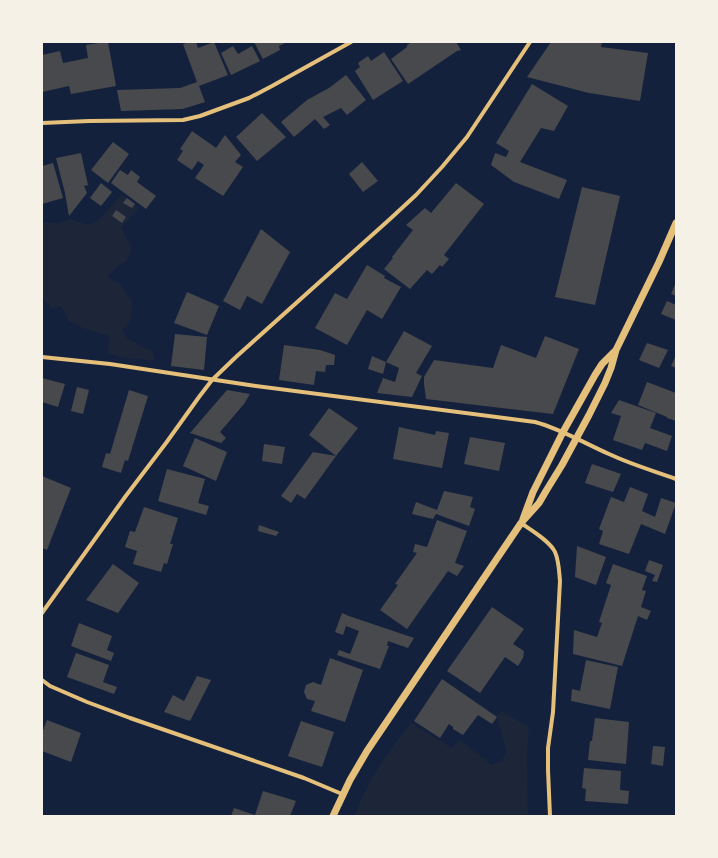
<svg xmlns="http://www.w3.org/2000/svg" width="718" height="858" viewBox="0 0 718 858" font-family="Georgia,serif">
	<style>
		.green { fill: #1d2539 }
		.building { fill: #48494c }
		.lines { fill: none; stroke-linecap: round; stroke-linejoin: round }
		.minor { stroke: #e5c07b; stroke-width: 4 }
		.tertiary { stroke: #e5c07b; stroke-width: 7 }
	</style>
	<rect width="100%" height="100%" fill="#14213d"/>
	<g class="green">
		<polygon points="122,194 139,208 121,228 132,248 126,262 117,266 107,277 120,284 132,302 131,320 122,330 127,338 143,348 152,351 155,361 129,358 107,354 110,340 109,336 83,328 69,321 61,306 53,309 42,297 42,222 58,223 71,219 88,225 101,218"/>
		<path d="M 501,711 L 529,727 L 527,752 L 528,816 L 355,816 C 366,781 389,751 411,723 L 452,748 L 460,740 L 492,765 L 501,761 L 507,753 L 497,718 Z"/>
	</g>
	<g class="building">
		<polygon points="105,42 108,42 116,86 71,94 69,86 42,92 42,55 60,51 63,63 88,58 86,45"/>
		<polygon points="189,42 196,42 198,48 214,42 228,75 199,86 205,102 183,109 121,111 117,90 180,88 197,82 183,44"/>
		<polygon points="254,42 287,42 279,46 280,50 263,59"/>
		<polygon points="412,42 456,42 461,50 457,51 408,84 391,59 407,47 407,45"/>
		<polygon points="551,42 602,42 601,47 648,53 640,101 589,93 527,77"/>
		<polygon points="233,46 238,54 252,46 260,61 231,75 221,53"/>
		<polygon points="384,52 403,81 373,100 355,71 360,67 358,63 368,56 371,61"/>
		<polygon points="346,75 366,100 347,115 341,108 323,117 330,125 324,129 315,119 294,137 281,122 307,100 329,88"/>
		<polygon points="532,84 568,106 554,131 541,128 520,162 567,180 559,199 514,182 491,165 495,153 506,157 509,151 496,143"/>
		<polygon points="262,113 286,137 257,161 236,137"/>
		<polygon points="192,131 216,148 225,135 241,155 235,162 243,167 223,196 195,178 204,165 198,161 192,170 177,160 183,151 180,149"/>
		<polygon points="113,142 129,154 108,183 91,170"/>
		<polygon points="81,153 88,185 84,186 87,193 69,216 65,193 56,158"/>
		<polygon points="362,162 378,181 363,192 349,174"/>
		<polygon points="53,163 63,198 42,204 42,166"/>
		<polygon points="120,170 128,175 131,170 140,177 137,182 156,196 146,209 111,183"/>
		<polygon points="101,183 112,192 101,206 90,198"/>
		<polygon points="456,183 484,204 444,255 449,259 442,267 440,265 432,274 427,270 410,289 384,269 393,258 392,257 413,230 406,225 425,208 431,213"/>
		<polygon points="582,187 620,196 595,305 555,297"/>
		<polygon points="127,198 135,204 132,208 123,203"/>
		<polygon points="116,210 126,217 122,223 112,216"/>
		<polygon points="261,229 290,252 262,304 247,296 240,310 223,301"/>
		<polygon points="367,265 385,276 384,278 401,287 382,319 367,310 347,345 315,328 335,293 347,299"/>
		<polygon points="676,282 676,296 671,294"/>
		<polygon points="187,292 219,306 207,335 174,323"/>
		<polygon points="667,301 676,305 676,320 661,314"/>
		<polygon points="404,331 432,346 416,373 422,376 412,397 377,393 383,378 395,382 399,368 386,362"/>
		<polygon points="175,334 207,337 204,370 171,366"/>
		<polygon points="545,336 579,349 553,414 426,399 424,384 424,377 434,360 493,368 501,345 536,358"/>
		<polygon points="647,343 668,350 659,368 639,360"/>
		<polygon points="284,345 320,350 335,355 334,365 326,365 325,372 316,371 314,385 279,380"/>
		<polygon points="676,355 676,368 671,366"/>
		<polygon points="372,356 386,362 383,374 368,369"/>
		<polygon points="42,378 65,384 58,407 42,402"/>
		<polygon points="647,382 676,393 676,421 667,418 667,417 638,405"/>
		<polygon points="77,387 89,390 83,414 71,411"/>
		<polygon points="129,390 148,396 128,461 125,460 121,473 102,467 106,453 110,454"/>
		<polygon points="227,390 250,394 244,404 220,432 226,438 221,443 190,433"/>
		<polygon points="619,400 656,413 650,428 672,436 667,451 645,443 642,450 613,440 621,416 611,413"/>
		<polygon points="329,408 358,428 336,456 305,499 297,494 291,503 281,496 313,452 336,456 309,435"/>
		<polygon points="399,427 435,435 436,431 449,433 442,468 393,459"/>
		<polygon points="470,437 505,443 499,471 464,464"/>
		<polygon points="195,438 227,452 216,481 183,466"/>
		<polygon points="264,444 285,447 282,464 262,461"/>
		<polygon points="592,464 621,474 613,492 585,483"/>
		<polygon points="167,469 205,479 198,503 209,506 206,515 158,501"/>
		<polygon points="42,476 71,488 47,550 42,548"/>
		<polygon points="630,487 648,494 642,511 655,517 661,498 676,503 665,534 641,524 629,554 599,544 603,531 599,529 611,497 624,502"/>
		<polygon points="444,491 473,497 470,507 475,509 469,526 436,514 433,519 412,514 416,502 437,510"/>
		<polygon points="144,507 178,518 170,544 173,544 167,564 164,563 161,572 133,564 137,551 125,547 130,531 135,532"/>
		<polygon points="437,520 467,531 455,563 464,566 457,576 448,571 407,629 380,610 398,585 395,584 417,553 413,552 415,544 427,547"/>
		<polygon points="259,525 279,532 276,536 258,531"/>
		<polygon points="577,546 606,557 596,585 575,577"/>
		<polygon points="649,560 663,565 657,582 652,581 655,575 645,571"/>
		<polygon points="113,564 139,583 118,613 86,600"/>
		<polygon points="613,564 647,576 642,590 646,591 641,607 651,611 647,620 638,616 622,666 573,654 574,630 597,637 602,623 599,622 611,585 606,583"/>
		<polygon points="492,607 524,629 513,644 524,651 523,658 518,666 505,657 480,693 447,671"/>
		<polygon points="342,613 349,616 414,638 408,648 388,641 387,646 389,646 380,669 337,655 339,650 350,654 359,631 346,626 343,635 335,632"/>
		<polygon points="79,623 112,636 107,650 114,653 111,661 71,646"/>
		<polygon points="76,653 109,665 103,682 117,687 114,694 67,677"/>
		<polygon points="330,658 363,670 345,722 311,711 315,701 307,699 304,692 306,685 313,682 321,685"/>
		<polygon points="586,660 618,667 610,709 571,701 572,689 580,691"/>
		<polygon points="197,676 211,680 190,721 164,712 173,695 184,701"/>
		<polygon points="442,679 497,717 492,724 478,715 463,735 453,729 453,727 449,724 440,738 414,721"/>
		<polygon points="595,718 629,722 626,764 588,760 590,741 592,741"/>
		<polygon points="47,720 81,733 71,762 42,751 42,733"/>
		<polygon points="301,721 334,732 322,767 288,756"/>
		<polygon points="653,746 665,747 663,766 651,764"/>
		<polygon points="584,768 621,771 620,790 629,791 628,804 585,801 586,789 582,788"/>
		<polygon points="263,791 296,801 290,816 231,816 234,808 255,815"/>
	</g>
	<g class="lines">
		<g class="minor">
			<polyline points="42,123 89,121 183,120 200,116 249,98 272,86 351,42"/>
			<path d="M 42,357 L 110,364 L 249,385 L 535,422 C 561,429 584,443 609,454 C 630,464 654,471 676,479"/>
			<path d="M 521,523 C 531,530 550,541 555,552 C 559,561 559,571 560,581 L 553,712 L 548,748 L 548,770 L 550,816"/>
			<polyline points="42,613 125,497 166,443 199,397 212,380 237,356 390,219 416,195 442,167 467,137 530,42"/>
			<polyline points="42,680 50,686 87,702 130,718 304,778 342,794"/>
		</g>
		<g class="tertiary">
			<polyline points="523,519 533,492 563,432 595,375 602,364 614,352"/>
			<polyline points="333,816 350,780 367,751 521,523 539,503 546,491 562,465 589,415 605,383 611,368 616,350 659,262 676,223"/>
		</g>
	</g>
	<rect width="718" height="858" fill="none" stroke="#f6f1e7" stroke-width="86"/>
</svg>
